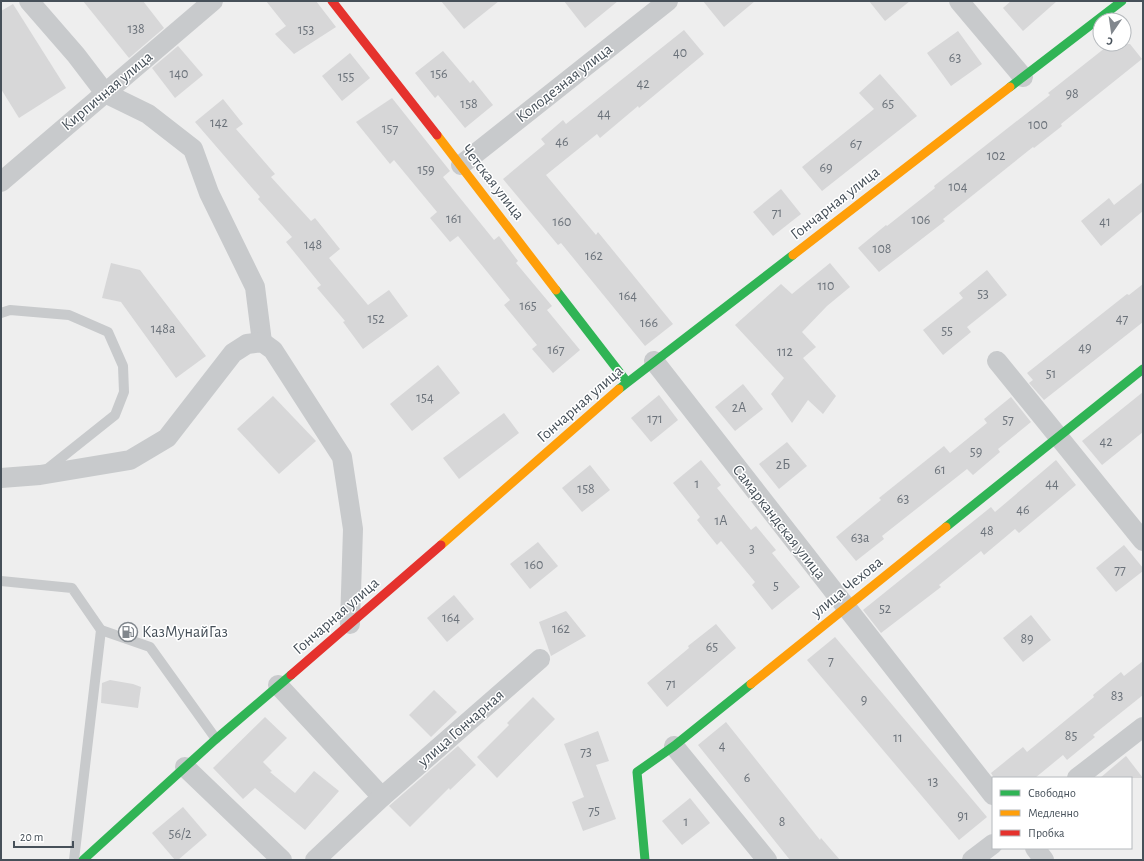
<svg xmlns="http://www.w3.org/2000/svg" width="1144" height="861" viewBox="0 0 1144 861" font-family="'Alegreya Sans',sans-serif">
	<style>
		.building { fill: #d7d7d8 }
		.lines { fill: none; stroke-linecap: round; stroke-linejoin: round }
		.lane { stroke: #c8cacc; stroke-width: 10 }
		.street { stroke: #c8cacc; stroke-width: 20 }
		.fast { stroke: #30b455; stroke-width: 9 }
		.slow { stroke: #ff9f0a; stroke-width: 9 }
		.jam { stroke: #e5322d; stroke-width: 9 }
		.labels { text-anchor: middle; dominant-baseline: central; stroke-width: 3; stroke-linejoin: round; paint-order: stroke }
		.number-label { font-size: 14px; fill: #6b727a }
		.street-label { font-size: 16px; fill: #465059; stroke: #fff }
		.poi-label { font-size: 16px; fill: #465059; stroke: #fff; text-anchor: start }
	</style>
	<rect width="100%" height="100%" fill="#eee"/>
	<g class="building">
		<polygon points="83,1 143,1 164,28 129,58"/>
		<polygon points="266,1 316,1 336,27 294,54 275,34 286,26"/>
		<polygon points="441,1 499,1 464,29"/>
		<polygon points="564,1 618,1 585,28"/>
		<polygon points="703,1 755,1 724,27"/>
		<polygon points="869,1 910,1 885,21"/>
		<polygon points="1011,1 1057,1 1023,31 1003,8"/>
		<polygon points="13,4 66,88 19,118 1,89 1,11"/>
		<polygon points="684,30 704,54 639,108 638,106 600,138 597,134 546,175 596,235 598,232 673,324 645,346 561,243 558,245 503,179 545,144 541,139 563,120 566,124"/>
		<polygon points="958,31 982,64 951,86 927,53"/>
		<polygon points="1110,44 1130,44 1142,59 1061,124 1062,126 1034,148 1033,147 943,219 945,221 879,272 858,248 886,225 887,226 935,188 934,186 1050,95 1048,93"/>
		<polygon points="178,46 203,75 175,98 152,68"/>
		<polygon points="443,51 470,83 473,80 493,105 465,128 438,95 435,98 415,73"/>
		<polygon points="350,53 370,78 342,101 322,76"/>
		<polygon points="880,74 917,116 822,191 802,167 874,109 859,93"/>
		<polygon points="392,98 450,171 443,177 494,240 499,236 518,261 516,263 552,306 547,310 580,350 553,373 532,349 537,345 504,305 510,300 458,236 450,242 430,218 437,212 394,160 390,164 356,122"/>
		<polygon points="223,99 243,124 236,129 275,174 271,177 311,221 315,218 340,249 329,258 368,305 389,290 408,316 363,349 343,322 345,321 317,288 321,285 286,242 292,237 258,199 260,197 195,122"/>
		<polygon points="1143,182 1143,211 1101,246 1081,221 1109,198 1114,205"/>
		<polygon points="781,189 801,214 773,236 753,212"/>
		<polygon points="111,263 140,270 206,356 176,378 121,302 102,298"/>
		<polygon points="830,263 850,287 827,306 802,332 816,347 803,358 836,396 823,414 808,400 792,423 771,394 784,378 735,325 781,284 792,294"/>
		<polygon points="987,270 1007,295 967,327 971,332 943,355 923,330 963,298 959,293"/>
		<polygon points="1143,284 1143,322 1044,400 1029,383 1033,380 1027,373 1127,294 1129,295"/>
		<polygon points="438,365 460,393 412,431 390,404"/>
		<polygon points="743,384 763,409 735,431 715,407"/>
		<polygon points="1143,392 1143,432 1102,465 1082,441"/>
		<polygon points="659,395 678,420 651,442 631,418"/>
		<polygon points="273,396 316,441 279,474 237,429"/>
		<polygon points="1011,397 1031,422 998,449 1000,452 973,475 967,469 882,536 884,539 856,561 836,537 881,500 879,498 944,446 950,453 987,423 984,419"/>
		<polygon points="504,413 519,433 459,479 443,458"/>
		<polygon points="787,442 807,466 779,489 759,464"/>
		<polygon points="701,460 721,485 717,488 751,530 756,526 776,550 772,553 800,587 772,610 752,585 755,582 721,541 717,545 697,520 700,517 673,483"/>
		<polygon points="1056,460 1076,485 1019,533 1015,529 984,555 981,551 939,585 941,587 881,633 863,610 991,507 995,512"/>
		<polygon points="590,465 610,490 582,512 562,488"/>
		<polygon points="538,542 558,566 530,589 510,564"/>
		<polygon points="1124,545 1143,568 1143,571 1116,592 1096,568"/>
		<polygon points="454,595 474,619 447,642 427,618"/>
		<polygon points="566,611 586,636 551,656 539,622"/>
		<polygon points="1031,615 1051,640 1023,662 1003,638"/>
		<polygon points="716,624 736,648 667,707 647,683 689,648 688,646"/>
		<polygon points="835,637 987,817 959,840 807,660"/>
		<polygon points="1143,661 1143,695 1093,735 1095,737 1067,760 1063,755 1035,778 994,778 991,773 1023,747 1027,752 1094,697 1093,695 1121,672 1124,676"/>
		<polygon points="110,680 133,684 141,687 138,708 101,703 102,683"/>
		<polygon points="434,690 457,712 431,737 409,715"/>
		<polygon points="533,697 555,719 497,778 477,757 509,725 507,723"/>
		<polygon points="265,717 287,738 263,762 272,771 270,772 295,793 314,771 339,791 305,830 255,788 243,799 213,768"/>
		<polygon points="726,722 820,840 821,838 840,860 790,860 698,745"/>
		<polygon points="598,731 609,761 596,765 616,819 583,831 572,802 584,797 564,744"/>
		<polygon points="458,746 476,765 450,790 449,788 410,827 389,806"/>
		<polygon points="1126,756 1143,778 1100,778"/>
		<polygon points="690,798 710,823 682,845 662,821"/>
		<polygon points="183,807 207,835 178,860 175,860 152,833"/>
	</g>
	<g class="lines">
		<g class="lane">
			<polyline points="1,313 10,310 69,315 108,332 123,366 124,392 115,415 46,470"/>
			<polyline points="1,581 72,588 101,630 150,647 216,739"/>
			<polyline points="74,860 101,630"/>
		</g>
		<g class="street">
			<polyline points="29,1 76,55 105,93 148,114 193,149 209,193 255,287 262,342"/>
			<polyline points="959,1 1023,77"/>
			<polyline points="461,165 668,1"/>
			<polyline points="1,182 213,1"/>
			<polyline points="654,361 993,795"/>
			<polyline points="997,361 1143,541"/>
			<polyline points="1,478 40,475 130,460 167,438 233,353 247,344 262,342 273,350 342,457 353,529 350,624"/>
			<polyline points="278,685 382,797"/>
			<polyline points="674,746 767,860"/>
			<polyline points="185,767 282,860"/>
			<polyline points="1077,778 1143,727"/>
			<polyline points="1035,848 1044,860"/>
			<polyline points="315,860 382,797 540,659"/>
			<polyline points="972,860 993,844"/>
		</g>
		<g class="fast">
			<polyline points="1010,87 1122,1"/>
			<polyline points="556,290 627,382"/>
			<polyline points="619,389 793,255"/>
			<polyline points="946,527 1143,369"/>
			<polyline points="83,860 216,739 291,675"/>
			<polyline points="645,860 637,772 674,746 751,684"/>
		</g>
		<g class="slow">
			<polyline points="437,135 556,290"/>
			<polyline points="793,255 1010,87"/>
			<polyline points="441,545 619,389"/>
			<polyline points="751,684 946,527"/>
		</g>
		<g class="jam">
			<polyline points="332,1 437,135"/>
			<polyline points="291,675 441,545"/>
		</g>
	</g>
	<defs>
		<g id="fuel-ring" transform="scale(1)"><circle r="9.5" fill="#fff" stroke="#81878d" stroke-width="1.5"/><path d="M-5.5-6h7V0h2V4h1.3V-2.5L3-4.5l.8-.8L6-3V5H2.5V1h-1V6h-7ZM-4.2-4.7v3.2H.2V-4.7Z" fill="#81878d"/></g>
	</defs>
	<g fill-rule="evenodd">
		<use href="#fuel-ring" x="128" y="632"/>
	</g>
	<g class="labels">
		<g class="number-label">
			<text x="136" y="29">138</text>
			<text x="306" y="30">153</text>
			<text x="680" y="53">40</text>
			<text x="955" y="58">63</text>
			<text x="179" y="74">140</text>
			<text x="439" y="74">156</text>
			<text x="346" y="77">155</text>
			<text x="643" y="84">42</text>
			<text x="1072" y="94">98</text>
			<text x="469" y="104">158</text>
			<text x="888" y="104">65</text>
			<text x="604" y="114">44</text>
			<text x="219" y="123">142</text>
			<text x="1038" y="125">100</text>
			<text x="390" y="129">157</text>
			<text x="562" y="142">46</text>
			<text x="856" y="144">67</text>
			<text x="996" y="156">102</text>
			<text x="826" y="168">69</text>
			<text x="426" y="170">159</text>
			<text x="958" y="187">104</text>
			<text x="777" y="213">71</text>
			<text x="454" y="219">161</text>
			<text x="921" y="220">106</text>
			<text x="562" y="222">160</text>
			<text x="1105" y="222">41</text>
			<text x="313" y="245">148</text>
			<text x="882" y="249">108</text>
			<text x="594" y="256">162</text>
			<text x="826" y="286">110</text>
			<text x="983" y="294">53</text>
			<text x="628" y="296">164</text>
			<text x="528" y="306">165</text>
			<text x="376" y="319">152</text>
			<text x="1122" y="319">47</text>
			<text x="649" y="323">166</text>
			<text x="163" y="329">148а</text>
			<text x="947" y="331">55</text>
			<text x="1085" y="348">49</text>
			<text x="556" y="350">167</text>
			<text x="785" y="352">112</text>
			<text x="1051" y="374">51</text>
			<text x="425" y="398">154</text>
			<text x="739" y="408">2А</text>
			<text x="655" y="419">171</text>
			<text x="1008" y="420">57</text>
			<text x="1106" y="442">42</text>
			<text x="976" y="452">59</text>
			<text x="783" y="465">2Б</text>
			<text x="940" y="470">61</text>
			<text x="697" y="484">1</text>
			<text x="1052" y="484">44</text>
			<text x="586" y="489">158</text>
			<text x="903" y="499">63</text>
			<text x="1023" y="510">46</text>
			<text x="721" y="521">1А</text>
			<text x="987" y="531">48</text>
			<text x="860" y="538">63а</text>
			<text x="752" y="549">3</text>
			<text x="534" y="565">160</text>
			<text x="1120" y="570">77</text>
			<text x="776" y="586">5</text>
			<text x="885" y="609">52</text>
			<text x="451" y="618">164</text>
			<text x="561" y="629">162</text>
			<text x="1027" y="639">89</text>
			<text x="712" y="647">65</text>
			<text x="831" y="661">7</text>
			<text x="671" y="684">71</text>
			<text x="1117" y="696">83</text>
			<text x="864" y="700">9</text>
			<text x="1071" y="736">85</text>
			<text x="898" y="738">11</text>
			<text x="722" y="746">4</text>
			<text x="586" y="752">73</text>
			<text x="747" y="778">6</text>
			<text x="933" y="782">13</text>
			<text x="594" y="811">75</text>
			<text x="963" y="816">91</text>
			<text x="686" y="822">1</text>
			<text x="782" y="822">8</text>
			<text x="180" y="834">56/2</text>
		</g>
		<g class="street-label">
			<text transform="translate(564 83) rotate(-38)">Колодезная улица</text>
			<text transform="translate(107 91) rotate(-40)">Кирпичная улица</text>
			<text transform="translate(493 182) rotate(52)">Четская улица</text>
			<text transform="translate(835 203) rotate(-38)">Гончарная улица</text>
			<text transform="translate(580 404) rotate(-41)">Гончарная улица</text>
			<text transform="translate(779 522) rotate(52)">Самаркандская улица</text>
			<text transform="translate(847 587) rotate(-39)">улица Чехова</text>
			<text transform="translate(336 616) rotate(-41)">Гончарная улица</text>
			<text transform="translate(461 728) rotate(-41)">улица Гончарная</text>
		</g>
		<g class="poi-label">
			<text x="142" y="632">КазМунайГаз</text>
		</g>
	</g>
	<rect width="1144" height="861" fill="none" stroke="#465059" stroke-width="4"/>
	<rect x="992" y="777" width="140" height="72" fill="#ffffff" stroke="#b5b9bd"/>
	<rect x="1000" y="790" width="20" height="6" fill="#30b455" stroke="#b5b9bd"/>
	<text x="1028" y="797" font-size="12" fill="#465059">Свободно</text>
	<rect x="1000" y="810" width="20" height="6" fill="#ff9f0a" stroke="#b5b9bd"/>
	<text x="1028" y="817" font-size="12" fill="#465059">Медленно</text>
	<rect x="1000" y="830" width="20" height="6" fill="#e5322d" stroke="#b5b9bd"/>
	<text x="1028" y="837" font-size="12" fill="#465059">Пробка</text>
	<g transform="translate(1112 32) rotate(193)"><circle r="19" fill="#ffffff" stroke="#b5b9bd"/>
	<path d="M0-3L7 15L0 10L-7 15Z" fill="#81878d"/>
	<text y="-6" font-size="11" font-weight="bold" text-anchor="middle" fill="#465059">С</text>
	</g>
	<path d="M14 841v6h59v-6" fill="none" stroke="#465059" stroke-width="2"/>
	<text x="20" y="841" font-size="12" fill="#465059" stroke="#ffffff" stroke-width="3" paint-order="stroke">20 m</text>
</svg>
